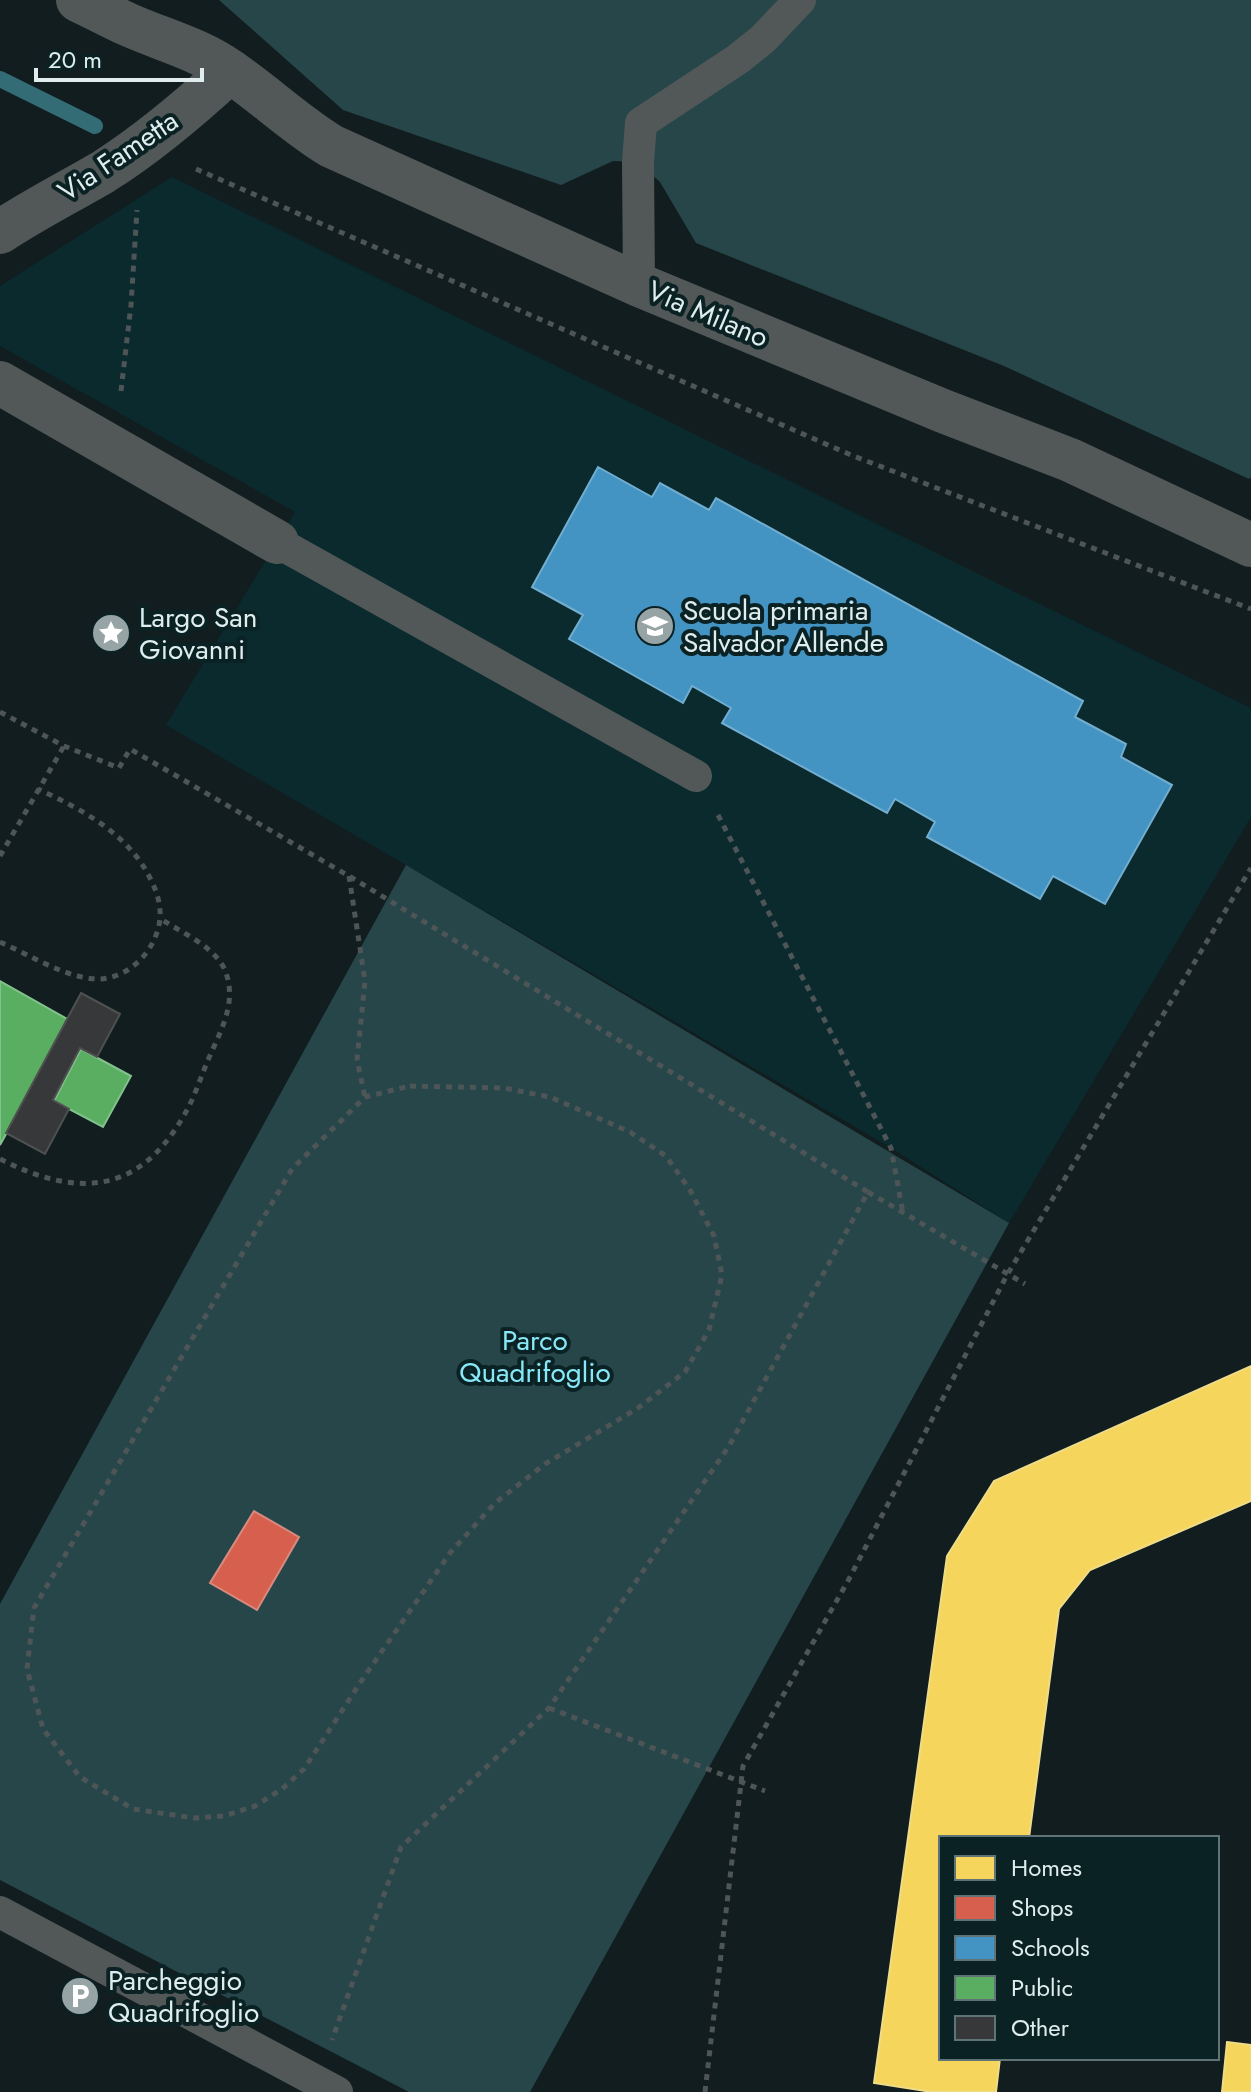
<svg xmlns="http://www.w3.org/2000/svg" width="1251" height="2092" viewBox="0 0 1251 2092" font-family="Jost,sans-serif">
	<style>
		.built { fill: #0a2a2e }
		.green { fill: #27464a }
		.homes { fill: #f6d55c; stroke: #efdc88; stroke-width: 2 }
		.shops { fill: #d6604d; stroke: #d98a7e; stroke-width: 2 }
		.schools { fill: #4393c3; stroke: #72aed0; stroke-width: 2 }
		.public { fill: #5aae61; stroke: #82c18c; stroke-width: 2 }
		.lines { fill: none; stroke-linecap: round; stroke-linejoin: round }
		.stream { stroke: #346c75; stroke-width: 16 }
		.building { fill: #36383a; stroke: #4f5050; stroke-width: 2 }
		.path { stroke: #4e5556; stroke-width: 5; stroke-dasharray: 6 6; stroke-linecap: butt }
		.service { stroke: #525858; stroke-width: 32 }
		.minor { stroke: #525858; stroke-width: 44 }
		.labels { text-anchor: middle; dominant-baseline: central; stroke-width: 8; stroke-linejoin: round; paint-order: stroke }
		.street-label { font-size: 28px; fill: #dfedef; stroke: #0b2225 }
		.poi-label { font-size: 28px; fill: #dfedef; stroke: #0b2225; text-anchor: start }
		.park-label { font-size: 28px; fill: #87e9f7; stroke: #0b2225 }
	</style>
	<rect width="100%" height="100%" fill="#111d1f"/>
	<polygon class="built" points="172,177 1251,708 1251,817 1009,1223 891,1148 166,725 295,512 0,346 0,286"/>
	<g class="green">
		<polygon points="219,0 1251,0 1251,477 1249,479 1004,366 696,243 660,182 638,162 613,161 561,185 343,110"/>
		<polygon points="406,865 1009,1223 530,2092 409,2092 0,1880 0,1604"/>
	</g>
	<g class="homes">
		<polygon points="1251,1366 1251,1501 1090,1570 1059,1609 1029,1838 941,1838 941,2058 1000,2058 996,2092 932,2092 874,2083 947,1556 994,1481"/>
		<polygon points="1227,2042 1251,2045 1251,2092 1222,2092"/>
	</g>
	<polygon class="shops" points="254,1511 299,1537 257,1610 210,1583"/>
	<polygon class="schools" points="598,467 652,497 660,483 709,510 716,498 1083,701 1075,717 1126,744 1121,757 1172,785 1105,904 1053,876 1040,899 927,837 935,822 895,799 887,813 722,723 731,708 692,686 683,703 569,639 583,615 532,587"/>
	<g class="public">
		<polygon points="0,981 69,1020 0,1145"/>
		<polygon points="81,1049 131,1076 103,1127 54,1101"/>
	</g>
	<g class="lines">
		<polyline class="stream" points="0,79 95,126"/>
	</g>
	<polygon class="building" points="81,993 120,1014 97,1057 80,1048 53,1100 69,1109 45,1154 6,1133"/>
	<g class="lines">
		<g class="path">
			<polyline points="196,169 851,455 1251,609"/>
			<polyline points="121,391 131,305 137,210"/>
			<polyline points="0,712 64,746 119,768 130,749 349,876 868,1192 729,1446 549,1708 401,1847 332,2040"/>
			<polyline points="718,815 891,1148 903,1213"/>
			<polyline points="0,856 64,746"/>
			<polyline points="349,876 365,981 357,1060 365,1097"/>
			<path d="M 0,942 C 30,955 65,978 98,979 C 118,979 138,966 149,949 C 164,925 163,904 151,880 C 129,834 83,810 38,789"/>
			<polygon points="410,1086 504,1088 550,1097 630,1132 666,1156 690,1190 714,1236 722,1275 709,1330 685,1372 638,1408 545,1464 495,1503 450,1553 362,1680 304,1769 282,1789 255,1806 224,1816 194,1818 133,1809 80,1777 43,1729 27,1669 34,1608 292,1169 365,1097"/>
			<path d="M 0,1159 C 75,1197 137,1196 183,1117 C 194,1099 200,1079 208,1060 C 220,1032 237,1004 226,973 C 218,948 182,933 161,919"/>
			<polyline points="868,1192 1025,1284"/>
			<polyline points="549,1708 765,1791"/>
			<polyline points="705,2092 743,1766 849,1579 1007,1275 1251,868"/>
		</g>
		<g class="service">
			<polyline points="639,285 638,162 641,123 738,59 763,39 800,0"/>
			<polyline points="277,542 696,776"/>
			<polyline points="0,1912 337,2092"/>
		</g>
		<g class="minor">
			<path d="M 78,0 C 95,8 111,17 129,25 C 163,40 199,49 230,71 C 265,95 295,124 331,146 L 639,285 L 943,411 L 1070,460 L 1251,545"/>
			<path d="M 0,232 C 33,210 69,192 103,172 C 149,143 190,108 230,71"/>
			<polyline points="0,383 277,542"/>
		</g>
	</g>
	<defs>
		<g id="school-disc" transform="scale(2)"><circle r="9.5" fill="#97a4a6" stroke="#0b2225"/><path d="M0-5L7-2L0 1L-7-2ZM-4 1L0 2.5L4 1V4Q0 6-4 4Z" fill="#fff"/></g>
		<g id="sight-disc" transform="scale(2)"><circle r="9.5" fill="#97a4a6" stroke="#0b2225"/><path d="M0-6L1.8-2.2L6-1.7L2.9 1.2L3.7 5.4L0 3.3L-3.7 5.4L-2.9 1.2L-6-1.7L-1.8-2.2Z" fill="#fff"/></g>
		<g id="parking-disc" transform="scale(2)"><circle r="9.5" fill="#97a4a6" stroke="#0b2225"/><path d="M-3.5-5.5H1a3.5 3.5 0 0 1 0 7H-1V5.5H-3.5ZM-1-3.4V-.6H.8a1.4 1.4 0 0 0 0-2.8Z" fill="#fff"/></g>
	</defs>
	<g fill-rule="evenodd">
		<use href="#school-disc" x="655" y="626"/>
		<use href="#sight-disc" x="111" y="633"/>
		<use href="#parking-disc" x="80" y="1996"/>
	</g>
	<g class="labels">
		<g class="street-label">
			<text transform="translate(118 156) rotate(-34)">Via Fametta</text>
			<text transform="translate(708 314) rotate(23)">Via Milano</text>
		</g>
		<g class="poi-label">
			<text x="683" y="610">Scuola primaria<tspan x="683" dy="32">Salvador Allende</tspan></text>
			<text x="139" y="617">Largo San<tspan x="139" dy="32">Giovanni</tspan></text>
			<text x="108" y="1980">Parcheggio<tspan x="108" dy="32">Quadrifoglio</tspan></text>
		</g>
		<g class="park-label">
			<text x="535" y="1340">Parco<tspan x="535" dy="32">Quadrifoglio</tspan></text>
		</g>
	</g>
	<rect x="939" y="1836" width="280" height="224" fill="#0b2225" stroke="#607376" stroke-width="2"/>
	<rect x="955" y="1856" width="40" height="24" fill="#f6d55c" stroke="#607376" stroke-width="2"/>
	<text x="1011" y="1876" font-size="24" fill="#dfedef">Homes</text>
	<rect x="955" y="1896" width="40" height="24" fill="#d6604d" stroke="#607376" stroke-width="2"/>
	<text x="1011" y="1916" font-size="24" fill="#dfedef">Shops</text>
	<rect x="955" y="1936" width="40" height="24" fill="#4393c3" stroke="#607376" stroke-width="2"/>
	<text x="1011" y="1956" font-size="24" fill="#dfedef">Schools</text>
	<rect x="955" y="1976" width="40" height="24" fill="#5aae61" stroke="#607376" stroke-width="2"/>
	<text x="1011" y="1996" font-size="24" fill="#dfedef">Public</text>
	<rect x="955" y="2016" width="40" height="24" fill="#36383a" stroke="#607376" stroke-width="2"/>
	<text x="1011" y="2036" font-size="24" fill="#dfedef">Other</text>
	<path d="M36 68v12h166v-12" fill="none" stroke="#dfedef" stroke-width="4"/>
	<text x="48" y="68" font-size="24" fill="#dfedef" stroke="#0b2225" stroke-width="6" paint-order="stroke">20 m</text>
</svg>
